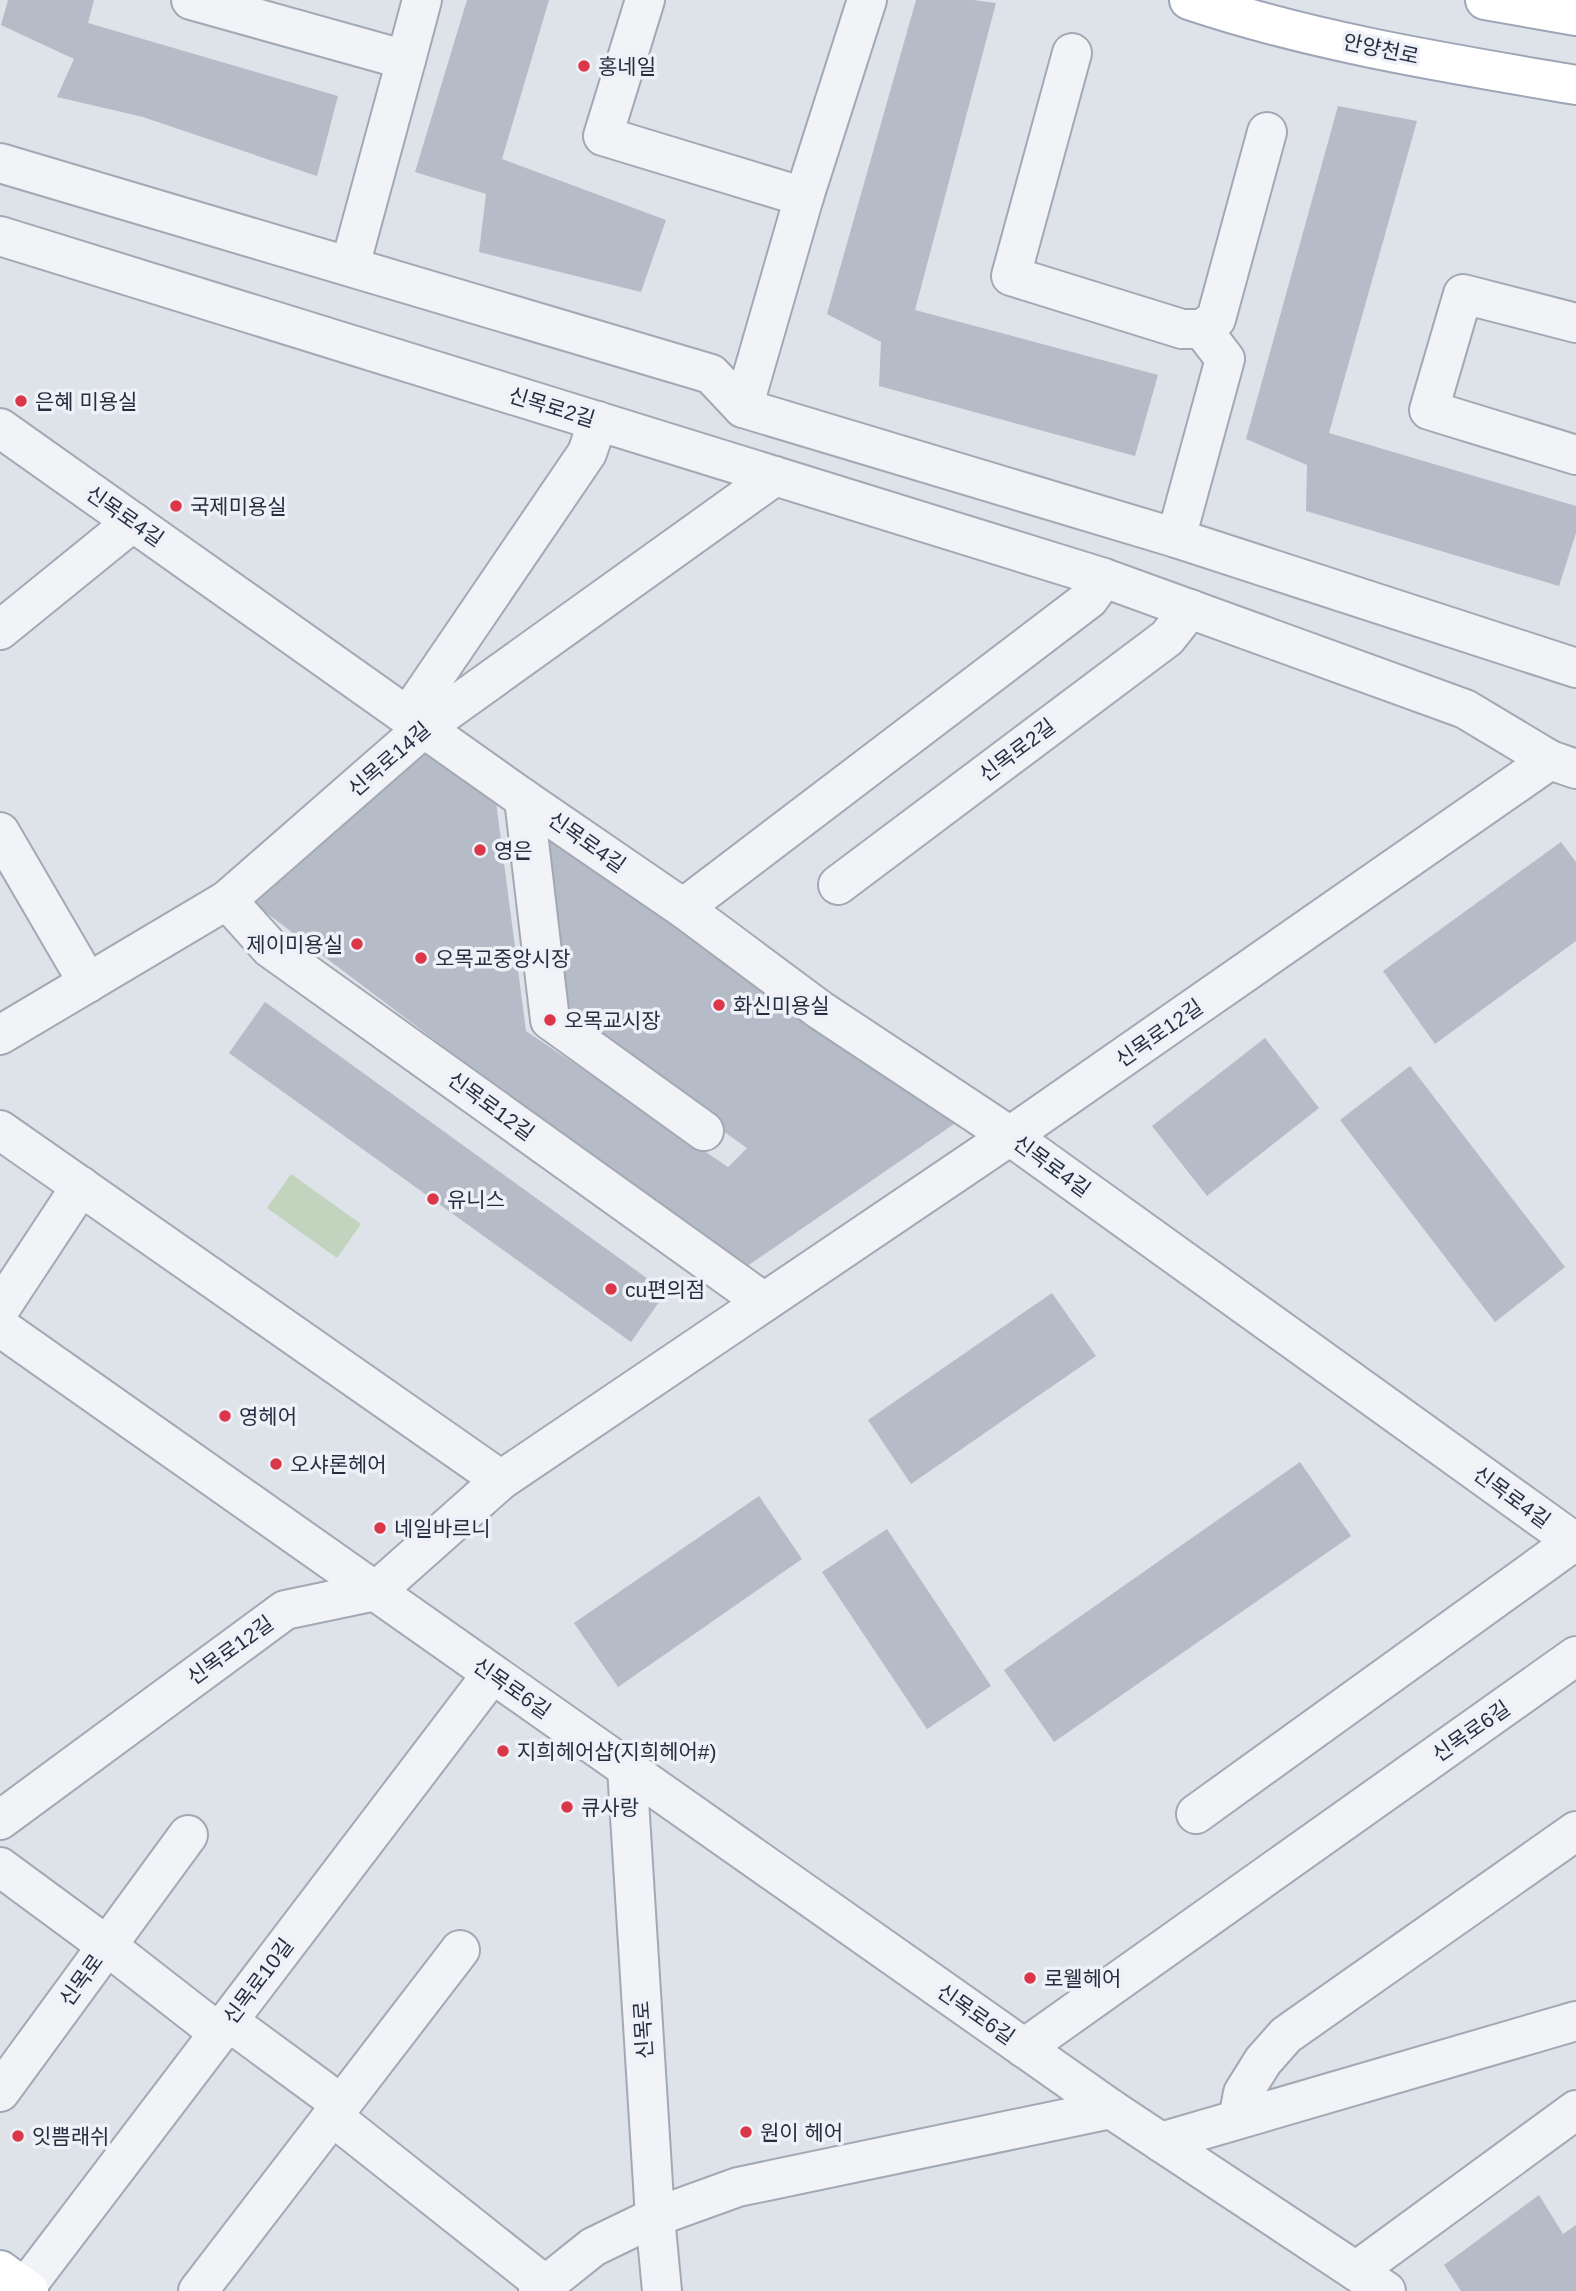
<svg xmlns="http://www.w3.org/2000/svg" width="1576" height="2291" viewBox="0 0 1576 2291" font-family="Helvetica,'Noto Sans KR',sans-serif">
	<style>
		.green { fill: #c3d4be }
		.building { fill: #b5bbc7 }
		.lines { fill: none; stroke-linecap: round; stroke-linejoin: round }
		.minor-casing { stroke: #a3a9b4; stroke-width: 42 }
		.major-casing { stroke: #9ca6b6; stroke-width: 42 }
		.minor { stroke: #f1f3f7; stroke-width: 38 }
		.major { stroke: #fff; stroke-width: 38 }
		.poi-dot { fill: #dc3649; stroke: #eef1f7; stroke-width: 2.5 }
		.labels { text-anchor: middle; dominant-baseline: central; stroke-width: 7; stroke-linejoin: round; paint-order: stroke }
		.street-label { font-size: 21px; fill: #262f42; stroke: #eef1f7 }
		.poi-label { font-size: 21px; fill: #262f42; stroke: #eef1f7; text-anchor: start }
	</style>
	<rect width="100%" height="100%" fill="#dee2e9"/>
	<polygon class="green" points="291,1174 361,1224 337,1258 267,1208"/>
	<g class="building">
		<polygon points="8,0 94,0 88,23 338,96 317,176 143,117 57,97 74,59 1,25"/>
		<polygon points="467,0 549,0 502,159 666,220 641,292 479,252 486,194 415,172"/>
		<polygon points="916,0 973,0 996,3 915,310 1158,375 1135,456 879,386 881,342 827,314"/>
		<polygon points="1338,106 1417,121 1329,433 1576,506 1576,533 1559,586 1306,511 1307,465 1246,439"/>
		<polygon points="420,750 496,802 526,1031 728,1167 747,1148 559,1015 538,826 954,1124 740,1271 252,902"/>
		<polygon points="1561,842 1576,862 1576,941 1435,1044 1383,971"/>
		<polygon points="265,1002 666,1292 631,1342 229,1053"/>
		<polygon points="1265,1038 1319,1108 1207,1196 1152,1126"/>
		<polygon points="1410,1066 1565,1267 1495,1322 1340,1120"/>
		<polygon points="1052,1293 1096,1356 911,1484 868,1420"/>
		<polygon points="1300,1462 1351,1536 1054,1742 1004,1670"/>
		<polygon points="759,1496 802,1559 618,1687 574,1623"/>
		<polygon points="887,1529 991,1686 927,1729 822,1572"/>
		<polygon points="1539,2195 1563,2234 1576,2225 1576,2291 1461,2291 1444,2265"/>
	</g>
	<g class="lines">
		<g class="minor-casing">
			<g id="minor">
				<polyline points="191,0 406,60 422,0"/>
				<polyline points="645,0 603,136 804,197"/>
				<polyline points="1072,53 1011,276 1182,329 1202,329 1216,319 1267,132"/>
				<polyline points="0,163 711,374 743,408 1176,538 1576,668"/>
				<polyline points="0,236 1104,578 1465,709 1550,760 1576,769"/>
				<polyline points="350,266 406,60"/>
				<polyline points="1576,323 1463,294 1429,410 1576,455"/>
				<polyline points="743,408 804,197 867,0"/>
				<polyline points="0,428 524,799 683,908 820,1010 1010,1136 1576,1543"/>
				<polyline points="1176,538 1225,359 1202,329"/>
				<polyline points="0,630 133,522"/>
				<polyline points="408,716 587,453 598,421"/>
				<polyline points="524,799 550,1020 704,1131"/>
				<polyline points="0,832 88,983"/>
				<polyline points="838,885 1167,638 1190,609"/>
				<polyline points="227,900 270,948 764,1302"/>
				<polyline points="683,908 1089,599 1104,578"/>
				<polyline points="0,1035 227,900 425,727 775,476"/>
				<polyline points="0,1130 501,1480"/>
				<polyline points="0,1309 81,1186"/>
				<polyline points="0,1327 1111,2109 1386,2291"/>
				<polyline points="627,1768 655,2217 662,2291"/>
				<polyline points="1196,1814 1576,1540"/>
				<polyline points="0,1820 285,1610 376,1591 501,1480 1010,1136 1550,760"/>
				<polyline points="0,1867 106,1945 219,2033"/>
				<polyline points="228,2021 341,2104"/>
				<polyline points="1024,2048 1576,1656"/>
				<polyline points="0,2092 188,1835"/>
				<polyline points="332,2116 545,2285"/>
				<polyline points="1238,2119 1243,2093 1263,2061 1286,2035 1576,1831"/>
				<polyline points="1161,2142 1576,2021"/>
				<polyline points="1356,2271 1576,2110"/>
				<polyline points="25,2288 492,1674"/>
				<polyline points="198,2291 460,1950"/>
				<polyline points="538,2291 593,2247 655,2217 738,2187 1111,2109"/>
			</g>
		</g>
		<g class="major-casing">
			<g id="major">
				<path d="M 1189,0 C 1314,42 1446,63 1576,85"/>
				<polyline points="1485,0 1576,16"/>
				<polyline points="0,2270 29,2291"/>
			</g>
		</g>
		<use href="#minor" class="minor"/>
		<use href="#major" class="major"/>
	</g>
	<g class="poi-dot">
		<circle cx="584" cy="66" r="7"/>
		<circle cx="21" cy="401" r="7"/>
		<circle cx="176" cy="506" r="7"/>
		<circle cx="480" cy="850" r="7"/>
		<circle cx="357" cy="944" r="7"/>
		<circle cx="421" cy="958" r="7"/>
		<circle cx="719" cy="1005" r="7"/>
		<circle cx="550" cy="1020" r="7"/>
		<circle cx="433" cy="1199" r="7"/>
		<circle cx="611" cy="1289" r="7"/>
		<circle cx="225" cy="1416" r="7"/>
		<circle cx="276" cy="1464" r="7"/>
		<circle cx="380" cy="1528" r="7"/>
		<circle cx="503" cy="1751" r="7"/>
		<circle cx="567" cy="1807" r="7"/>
		<circle cx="1030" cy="1978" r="7"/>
		<circle cx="746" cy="2132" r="7"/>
		<circle cx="18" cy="2136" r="7"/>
	</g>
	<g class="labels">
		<g class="street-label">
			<text transform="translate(1381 49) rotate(12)">안양천로</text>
			<text transform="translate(552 407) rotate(17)">신목로2길</text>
			<text transform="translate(125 516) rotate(35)">신목로4길</text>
			<text transform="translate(1017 750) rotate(-37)">신목로2길</text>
			<text transform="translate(389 759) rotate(-41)">신목로14길</text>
			<text transform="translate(587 842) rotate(35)">신목로4길</text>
			<text transform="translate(1159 1033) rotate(-35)">신목로12길</text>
			<text transform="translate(491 1106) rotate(36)">신목로12길</text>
			<text transform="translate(1052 1166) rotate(36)">신목로4길</text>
			<text transform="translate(1512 1497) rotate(36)">신목로4길</text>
			<text transform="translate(230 1650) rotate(-36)">신목로12길</text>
			<text transform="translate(512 1688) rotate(35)">신목로6길</text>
			<text transform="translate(1471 1731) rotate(-35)">신목로6길</text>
			<text transform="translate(81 1980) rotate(-54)">신목로</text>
			<text transform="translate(258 1981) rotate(-53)">신목로10길</text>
			<text transform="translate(976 2014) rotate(35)">신목로6길</text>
			<text transform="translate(643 2030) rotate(-94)">신목로</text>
		</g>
		<g class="poi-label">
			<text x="598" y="66">홍네일</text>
			<text x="35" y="401">은혜 미용실</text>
			<text x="190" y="506">국제미용실</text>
			<text x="494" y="850">영은</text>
			<text x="343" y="944" text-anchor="end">제이미용실</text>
			<text x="435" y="958">오목교중앙시장</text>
			<text x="733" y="1005">화신미용실</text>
			<text x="564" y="1020">오목교시장</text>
			<text x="447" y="1199">유니스</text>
			<text x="625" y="1289">cu편의점</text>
			<text x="239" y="1416">영헤어</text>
			<text x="290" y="1464">오샤론헤어</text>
			<text x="394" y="1528">네일바르니</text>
			<text x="517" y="1751">지희헤어샵(지희헤어#)</text>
			<text x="581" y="1807">큐사랑</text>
			<text x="1044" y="1978">로웰헤어</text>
			<text x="760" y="2132">원이 헤어</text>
			<text x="32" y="2136">잇쁨래쉬</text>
		</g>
	</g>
</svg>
